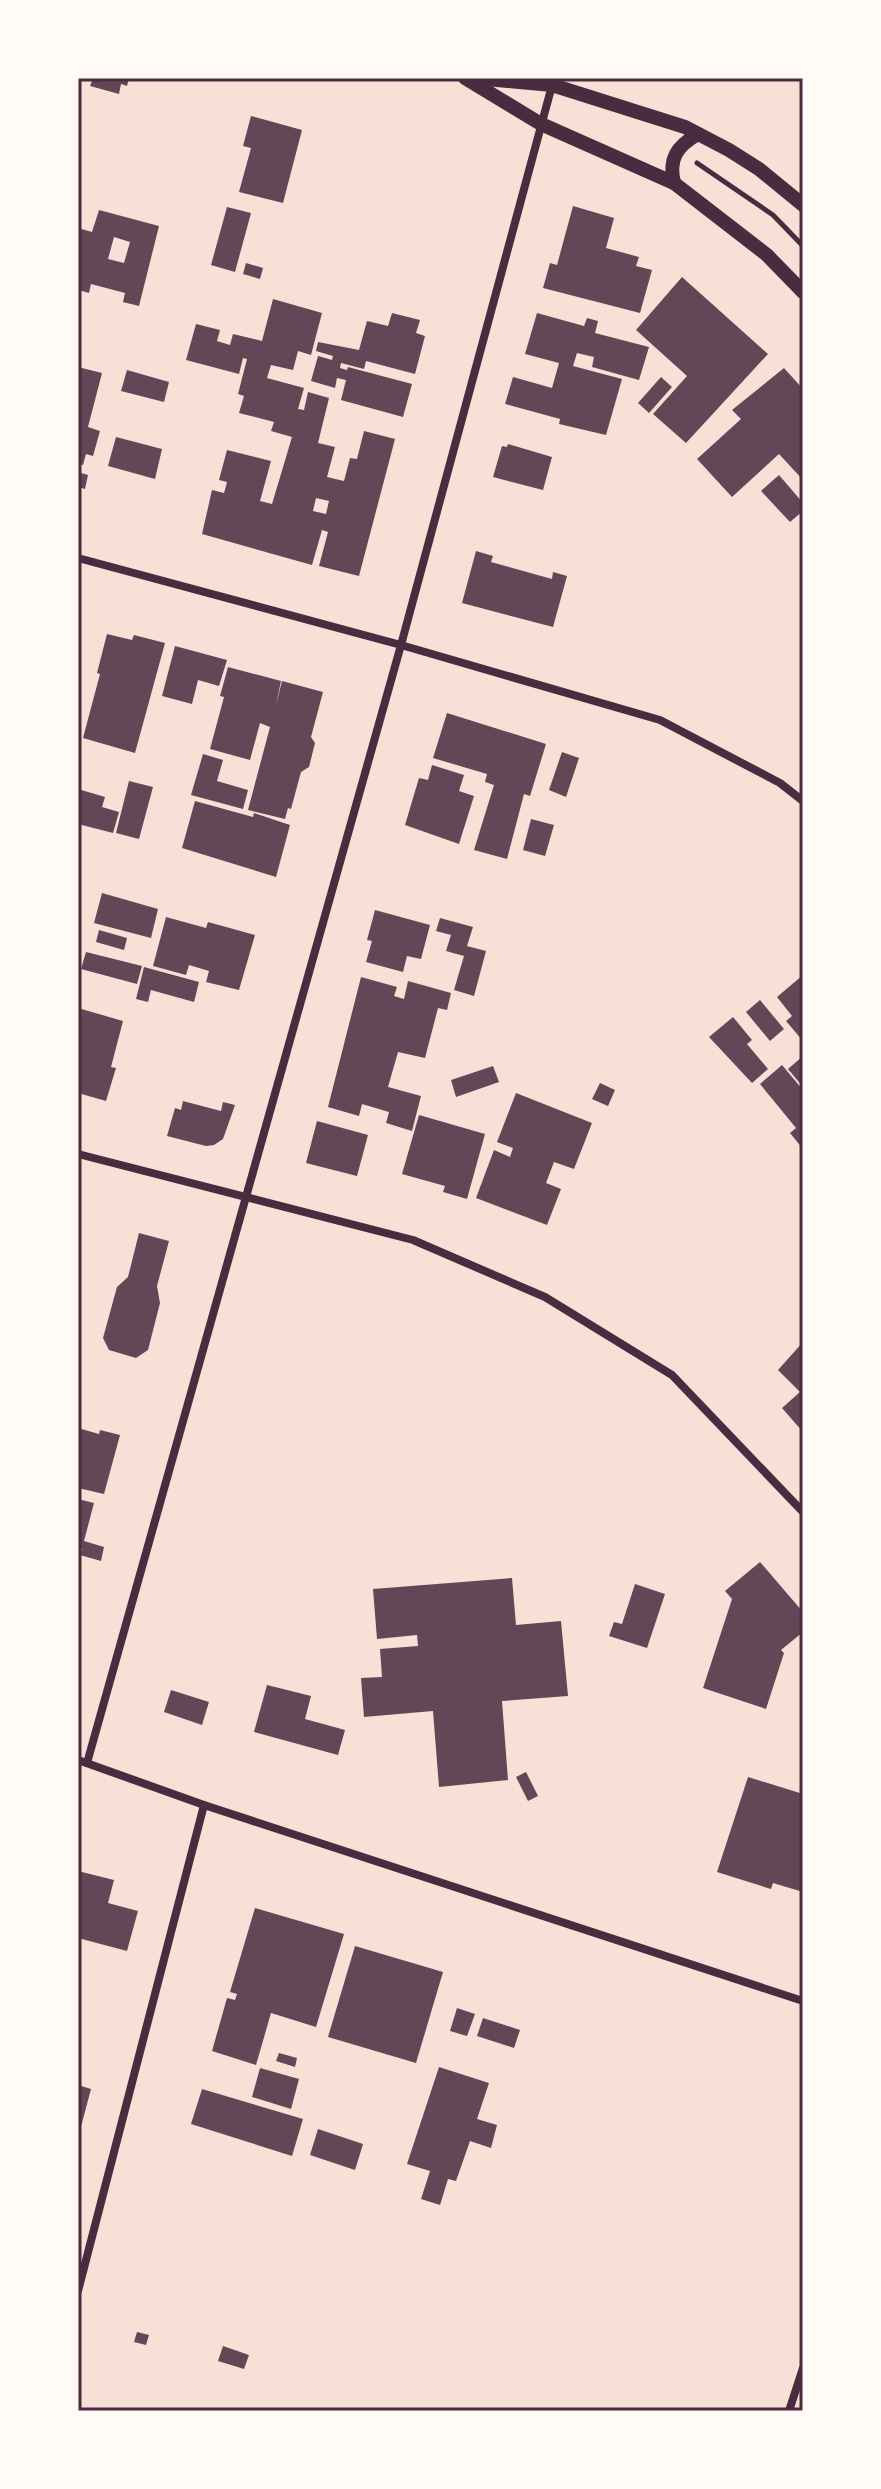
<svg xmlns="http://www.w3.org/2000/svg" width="881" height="2489" viewBox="0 0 881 2489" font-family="Manrope,sans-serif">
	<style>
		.building { fill: #644757; fill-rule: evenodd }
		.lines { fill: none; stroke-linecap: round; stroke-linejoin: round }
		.path { stroke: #4a2c40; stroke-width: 5 }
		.minor { stroke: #4a2c40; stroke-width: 8 }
		.tertiary { stroke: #4a2c40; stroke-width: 14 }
		.neatline { fill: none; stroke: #4a2c40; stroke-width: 3 }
	</style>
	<rect width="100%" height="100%" fill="#f7e1d7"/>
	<g class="building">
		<polygon points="93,78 129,78 127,86 121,84 119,94 90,86"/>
		<polygon points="251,116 302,130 283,203 239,192 251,148 243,146"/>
		<polygon points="573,206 614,218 606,248 639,257 636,266 652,270 640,313 543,288 550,263 557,265"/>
		<polygon points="227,207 251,213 235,272 211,265"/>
		<path d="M 99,210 L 159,226 L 139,306 L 123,302 L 125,293 L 91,284 L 89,293 L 78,290 L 78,228 L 92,232 ZM 114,237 L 130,242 L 124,263 L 108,259 Z"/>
		<polygon points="246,263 263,268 260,279 243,274"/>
		<polygon points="682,277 768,354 686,443 653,414 687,376 636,330"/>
		<path d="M 273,299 L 322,313 L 311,355 L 298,351 L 293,370 L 271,365 L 267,378 L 304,388 L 298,409 L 304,410 L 308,392 L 329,398 L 318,443 L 335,447 L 327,477 L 344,481 L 350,458 L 357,459 L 364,431 L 395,439 L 359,576 L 319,566 L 328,532 L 322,530 L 312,565 L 202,534 L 212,490 L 224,493 L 227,482 L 219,480 L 227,450 L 271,461 L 260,501 L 272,504 L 292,437 L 271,431 L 274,422 L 239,413 L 244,396 L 238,394 L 247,359 L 243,358 L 239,374 L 186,360 L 196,324 L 220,330 L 217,341 L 230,345 L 233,334 L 262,341 ZM 316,498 L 329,501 L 326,514 L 313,511 Z"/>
		<polygon points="392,313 420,320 416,333 425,336 415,374 366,361 364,369 341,363 340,368 347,370 348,367 412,384 403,417 341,400 346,380 337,378 335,388 311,381 318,356 332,360 333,356 316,351 318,342 359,350 367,321 388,326"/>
		<polygon points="537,313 584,326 587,318 598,321 595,333 649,347 639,380 592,367 594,357 577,353 573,366 622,379 606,435 559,424 560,419 505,404 513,377 552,388 559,363 525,354"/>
		<polygon points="78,367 102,373 88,427 100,431 93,456 86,454 83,465 78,464"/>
		<polygon points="784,368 803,389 803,402 800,405 803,408 803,480 779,454 732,497 697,459 741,419 732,410"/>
		<polygon points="127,370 169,382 164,402 121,391"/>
		<polygon points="661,377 672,387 649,413 638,403"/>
		<polygon points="116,437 162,449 155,479 108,466"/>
		<polygon points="508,444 552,457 543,490 493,477 502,446 507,447"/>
		<polygon points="78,472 88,475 85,489 78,487"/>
		<polygon points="779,475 803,503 803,511 790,522 761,491"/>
		<polygon points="476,551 493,556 491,562 552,579 553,572 567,576 553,627 462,603"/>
		<polygon points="107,634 132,640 134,635 165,643 135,753 83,738 100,674 97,673"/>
		<polygon points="175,646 227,660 219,686 198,680 192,704 162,696"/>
		<polygon points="228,667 281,681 276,705 282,681 323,692 311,737 315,743 309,767 301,772 291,809 288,808 285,819 248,810 270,727 260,723 250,760 210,749 224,697 220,696"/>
		<polygon points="447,713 546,744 530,796 524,794 507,859 474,850 494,785 485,782 487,774 433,758"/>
		<polygon points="562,752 579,758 566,797 549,790"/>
		<polygon points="203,754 223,760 217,781 248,790 243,809 191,795"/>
		<polygon points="432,765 464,775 459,791 474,796 459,844 405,825 419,778 428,780"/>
		<polygon points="129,781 153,787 139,839 116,833"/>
		<polygon points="78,789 105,797 102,807 119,812 113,833 78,824"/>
		<polygon points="195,801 253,817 254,813 290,825 276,877 182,848"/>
		<polygon points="531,819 554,825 545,856 523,850"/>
		<polygon points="102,893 158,909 151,938 94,923"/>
		<polygon points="375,910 430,925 421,959 407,956 403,972 366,962 372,941 367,940"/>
		<polygon points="166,917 206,928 208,922 255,935 239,990 206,982 209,971 189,965 186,975 153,966"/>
		<polygon points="440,918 473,927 467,946 486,951 474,996 454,990 464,956 446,951 451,935 436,931"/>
		<polygon points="99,930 127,938 124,950 96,942"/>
		<polygon points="86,952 142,966 137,984 81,969"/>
		<polygon points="144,967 199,982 194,1002 151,990 148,1002 136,999"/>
		<polygon points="803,975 803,1041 786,1021 792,1016 777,997"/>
		<polygon points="361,977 397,987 394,996 404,999 408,981 451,993 447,1010 438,1008 425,1058 398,1052 388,1087 421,1096 412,1131 386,1123 389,1112 362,1104 359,1116 328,1107"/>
		<polygon points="760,1000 784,1029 770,1041 746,1012"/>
		<polygon points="78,1008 123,1021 111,1067 116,1068 106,1101 78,1093"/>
		<polygon points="733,1017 752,1040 747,1044 768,1069 752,1083 709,1037"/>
		<polygon points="803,1056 803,1087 788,1069"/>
		<polygon points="782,1065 803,1090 803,1149 790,1133 796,1128 760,1084"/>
		<polygon points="493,1066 499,1082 456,1097 451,1080"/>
		<polygon points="600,1083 615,1090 608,1106 592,1099"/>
		<polygon points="516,1093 592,1123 574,1169 554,1162 546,1183 561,1189 547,1225 476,1198 494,1150 510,1157 513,1148 497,1142"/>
		<polygon points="183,1101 221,1111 223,1102 235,1105 223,1139 214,1145 206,1146 167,1136 175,1108 181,1110"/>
		<polygon points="419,1115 485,1134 467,1199 443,1192 445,1186 402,1174"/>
		<polygon points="317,1121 368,1135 357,1176 306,1163"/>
		<polygon points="139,1233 169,1241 157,1286 160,1303 148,1350 136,1358 109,1350 103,1338 117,1287 128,1277"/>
		<polygon points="803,1342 803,1432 782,1408 800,1392 778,1370"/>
		<polygon points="78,1428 99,1434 100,1430 120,1435 104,1494 78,1488"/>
		<polygon points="78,1499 94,1503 84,1541 104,1547 101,1561 80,1555 82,1549 78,1548"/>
		<polygon points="760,1562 803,1612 803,1632 781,1650 784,1653 766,1709 703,1688 732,1599 725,1591"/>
		<polygon points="512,1578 516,1625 561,1621 568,1696 502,1701 508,1780 439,1787 433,1711 364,1717 361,1678 382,1677 380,1649 418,1646 417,1635 377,1639 373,1589"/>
		<polygon points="635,1584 665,1594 647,1648 609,1636 614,1622 622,1624"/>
		<polygon points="267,1685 311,1696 305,1719 345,1730 338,1755 254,1732"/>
		<polygon points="171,1690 209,1702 202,1725 164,1712"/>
		<polygon points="526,1772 538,1796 528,1801 516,1777"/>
		<polygon points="748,1777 803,1794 803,1892 773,1883 771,1889 717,1872"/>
		<polygon points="78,1871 114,1880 108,1903 138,1911 127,1951 78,1938"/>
		<polygon points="255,1908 344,1934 316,2027 271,2013 256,2065 212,2051 227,1998 235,2000 237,1994 230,1992"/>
		<polygon points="355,1946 443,1972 416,2063 328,2037"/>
		<polygon points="457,2008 475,2014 467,2036 450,2031"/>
		<polygon points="483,2018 520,2030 514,2048 477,2036"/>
		<polygon points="279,2053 297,2058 295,2067 276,2061"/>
		<polygon points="439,2067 489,2083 477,2119 497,2125 491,2148 470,2141 456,2181 448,2179 440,2205 421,2199 430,2171 407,2164"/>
		<polygon points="260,2068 299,2079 291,2109 252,2097"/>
		<polygon points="78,2085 91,2089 79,2134 78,2134"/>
		<polygon points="202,2089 303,2119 292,2156 191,2124"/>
		<polygon points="318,2129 363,2144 355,2170 310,2155"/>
		<polygon points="137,2332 149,2335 146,2345 134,2342"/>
		<polygon points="223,2346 249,2355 244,2369 218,2361"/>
	</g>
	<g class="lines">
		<polyline class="path" points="697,163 773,215 803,246"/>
		<g class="minor">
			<polyline points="78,558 401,645 660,720 780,783 803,801"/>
			<polyline points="78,1154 413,1240 545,1297 672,1375 803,1512"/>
			<polyline points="78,1760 204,1805 803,2001"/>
			<polyline points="87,1763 401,645 554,78"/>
			<polyline points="78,2291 204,1805"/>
			<polyline points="789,2411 803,2368"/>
		</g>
		<g class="tertiary">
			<polyline points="465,78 541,124 674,183 767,255 803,292"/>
			<polyline points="475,78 552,85 685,127 729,150 759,169 803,205"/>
			<path d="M 674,183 C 668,159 677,146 698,134"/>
		</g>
	</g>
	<rect width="881" height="2489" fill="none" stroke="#fffaf5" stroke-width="160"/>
	<rect x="80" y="80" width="721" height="2329" class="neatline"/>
</svg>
